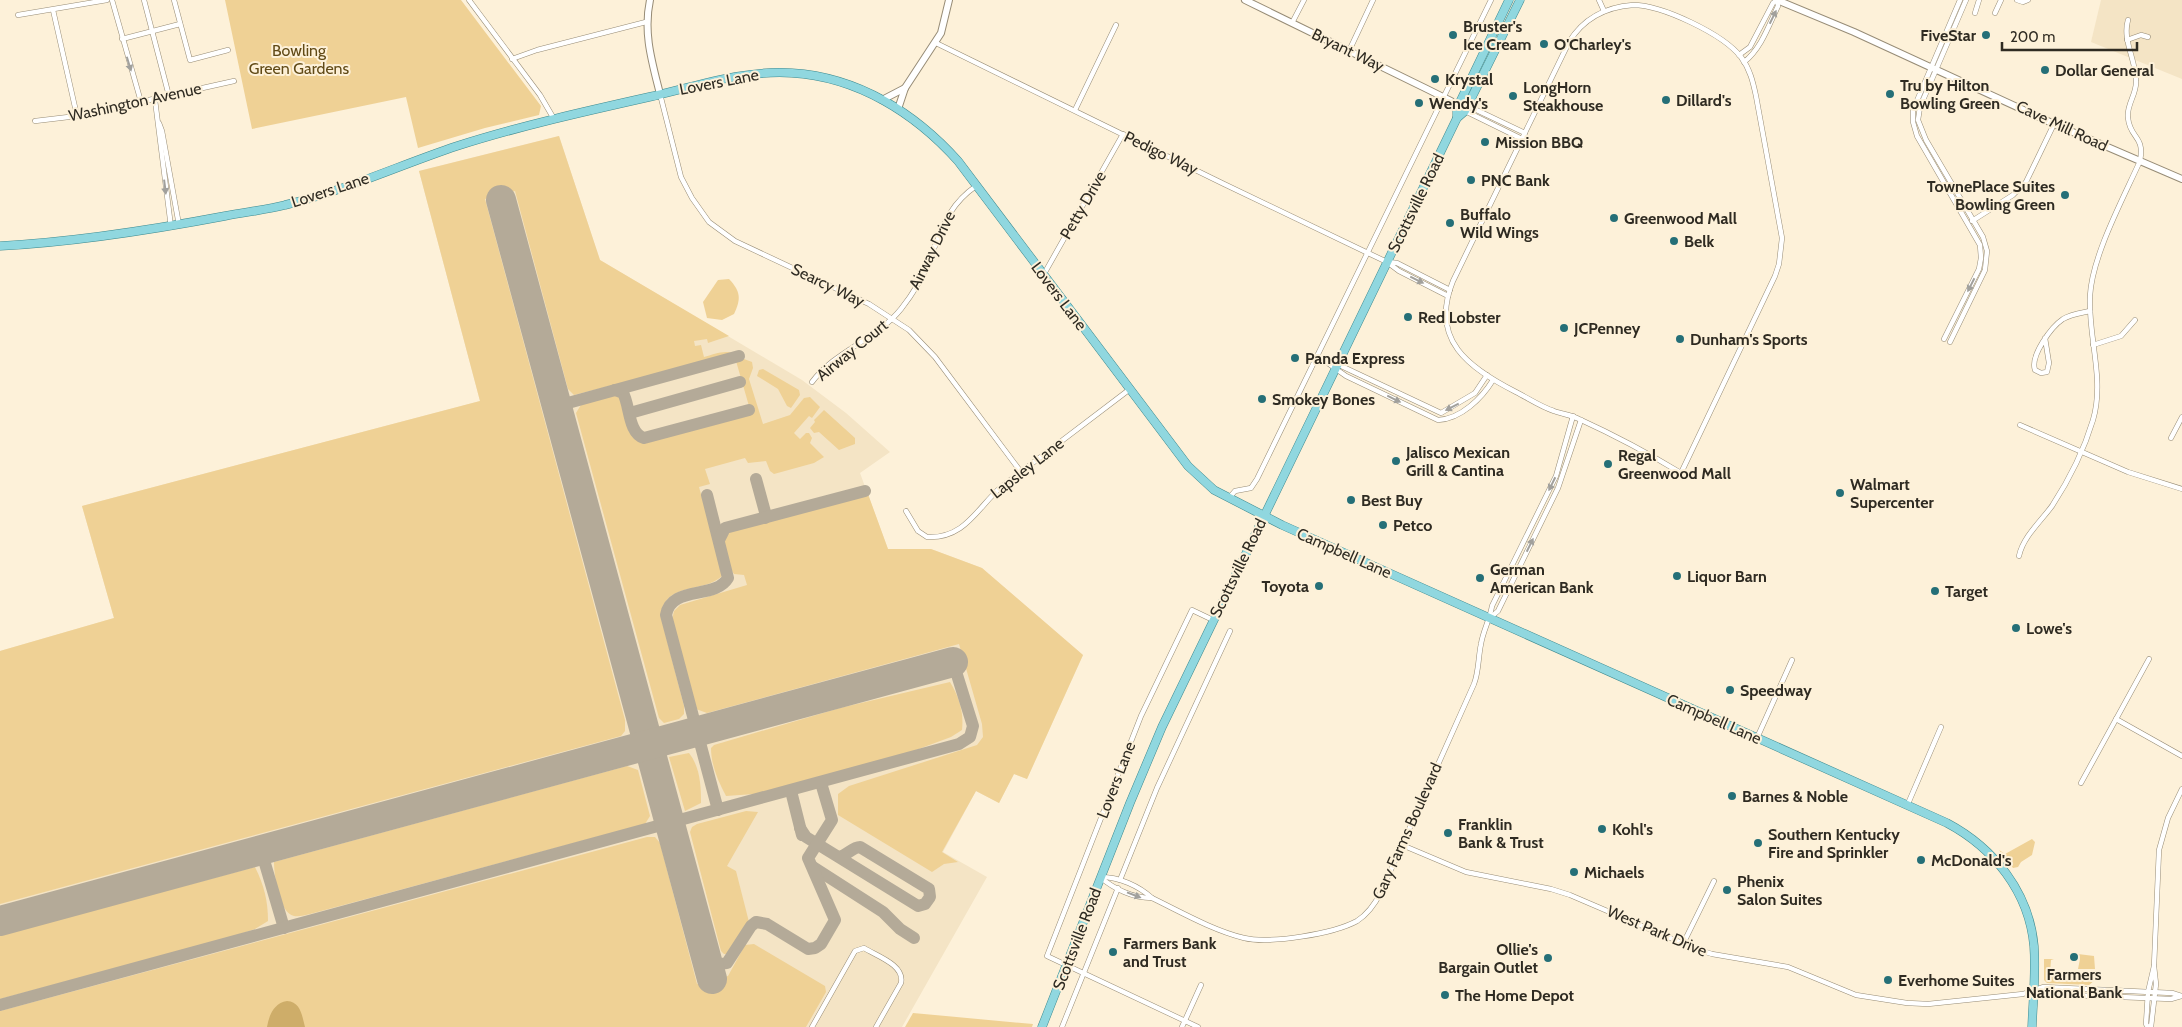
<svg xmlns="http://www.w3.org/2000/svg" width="2182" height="1027" viewBox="0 0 2182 1027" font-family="Cabin,sans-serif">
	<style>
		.built { fill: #f4e4c5 }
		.green { fill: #efd195 }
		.water { fill: #cead69 }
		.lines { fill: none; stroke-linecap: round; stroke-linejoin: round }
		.taxiway { stroke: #b4aa98; stroke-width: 12 }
		.runway { stroke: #b4aa98; stroke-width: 30 }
		.street-casing { stroke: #978c76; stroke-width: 5.5 }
		.secondary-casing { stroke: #978c76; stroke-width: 8 }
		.primary-casing { stroke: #3e8a8f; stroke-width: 9 }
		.street { stroke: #fff; stroke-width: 4.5 }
		.secondary { stroke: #fff; stroke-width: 6 }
		.primary { stroke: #90d7df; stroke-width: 8 }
		.oneway { fill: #a1a09c }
		.poi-dot { fill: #256f77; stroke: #fdf1d9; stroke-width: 2 }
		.labels { text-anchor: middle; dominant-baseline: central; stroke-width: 4; stroke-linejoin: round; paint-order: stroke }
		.poi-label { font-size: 16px; font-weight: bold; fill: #2f2b22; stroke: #fdf1d9; text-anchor: start }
		.park-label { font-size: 16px; fill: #614a16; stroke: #fdf1d9 }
		.street-label { font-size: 16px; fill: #2f2b22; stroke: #fdf1d9 }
	</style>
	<rect width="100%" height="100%" fill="#fdf1d9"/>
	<g class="built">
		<polygon points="2101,0 2182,0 2182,79 2091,42"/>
		<polygon points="559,136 600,260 802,380 846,413 890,452 860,473 888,549 931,549 982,568 1083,655 1027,779 1014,774 999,803 976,791 943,852 987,877 902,1027 0,1027 0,651 114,618 82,506 480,401 419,171"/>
	</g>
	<g class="green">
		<polygon points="225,0 461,0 541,106 539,115 485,128 418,148 406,97 252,129"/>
		<path d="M 559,136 L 600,260 L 729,336 L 708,343 L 707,339 L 694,341 L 695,346 L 701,345 L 704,357 C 714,354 726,349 735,354 L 678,371 L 676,369 L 574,395 L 568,389 L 515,191 L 485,199 L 625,720 L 625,731 L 621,736 L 0,904 L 0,651 L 114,618 L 82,506 L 480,401 L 419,171 Z"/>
		<path d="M 729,279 C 741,292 741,299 734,314 L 722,320 L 707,318 L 703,302 L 718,280 Z"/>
		<path d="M 744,359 L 752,362 L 753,368 L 749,379 L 763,424 L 790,415 L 804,398 L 810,397 L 820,407 L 812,418 L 809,416 L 794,433 L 800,439 L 806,433 L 809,433 L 812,438 L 810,443 L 824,457 L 814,463 L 774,474 L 770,471 L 766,461 L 748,463 L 745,458 L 705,469 L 710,484 L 699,487 L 722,570 L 722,576 C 703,594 663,581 661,617 L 684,706 L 684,714 L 679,719 L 664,723 L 659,718 L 576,413 L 582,403 L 616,395 L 622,398 L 634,436 L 638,441 L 751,413 L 736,361 Z"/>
		<polygon points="763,369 799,390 800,395 791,408 787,406 778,389 757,376 759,370"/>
		<polygon points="824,410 855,438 855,444 839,450 819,432 814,433 810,428 815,422 814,420"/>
		<path d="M 868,494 L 888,549 L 931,549 L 982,568 L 1083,655 L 1027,779 L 1014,774 L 999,803 L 976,791 L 942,852 L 958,862 L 944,864 L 932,872 L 838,815 L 838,794 L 849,786 L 977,745 L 983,737 L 982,724 L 959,644 L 707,713 L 696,709 L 693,703 L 672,620 L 674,611 L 680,605 L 747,585 L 744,575 L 734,574 C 726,563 719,544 727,532 Z"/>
		<path d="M 950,682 C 959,697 964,712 962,730 L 951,737 L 889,760 L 754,794 L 726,796 C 718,781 711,765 711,748 L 714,745 L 840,708 Z"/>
		<path d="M 689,753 C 700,767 701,785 701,803 L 685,811 L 669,757 Z"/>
		<path d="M 627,766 L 638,770 L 650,816 L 645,824 L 310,914 C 305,915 299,917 294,916 C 279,913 274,874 274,862 Z"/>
		<polygon points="746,811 758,812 727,866 736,871 749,922 728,954 724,954 721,951 690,832 692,827 697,824"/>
		<polygon points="647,837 655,837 660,843 697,984 728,976 745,945 754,944 825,986 826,992 806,1027 0,1027 0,1011"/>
		<polygon points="2032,839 2035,842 2032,855 2021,862 2018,867 2013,868 1999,850 2005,854"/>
		<path d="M 255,867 C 264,885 268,901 268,921 L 255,929 L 222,940 L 0,999 L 0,935 Z"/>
		<polygon points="2078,954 2094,956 2095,969 2078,969 2080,959"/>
		<polygon points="2044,959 2054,959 2051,960 2050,974 2054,974 2053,978 2071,979 2072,975 2073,979 2084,979 2085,975 2092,976 2095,980 2089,985 2047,983 2044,980"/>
		<polygon points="913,1013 1033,1024 1032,1027 905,1027"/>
	</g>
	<path class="water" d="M 287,1001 C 301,1002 302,1016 305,1027 L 267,1027 C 269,1015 274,1003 287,1001 Z"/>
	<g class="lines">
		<g class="taxiway">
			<path d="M 615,390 L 623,393 C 630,405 628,433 644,438 L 749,410"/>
			<polyline points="557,406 739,356"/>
			<polyline points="630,413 740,382"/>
			<polyline points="756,479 765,512 765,518"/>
			<path d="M 707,495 L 728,578 C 715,600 671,585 666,615 L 718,810"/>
			<polyline points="719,540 725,528 865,491"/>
			<polyline points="791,791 802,835"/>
			<path d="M 800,828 L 806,837 L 918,906 L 925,904 L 930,897 L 929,889 L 860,847 C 852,847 847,856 839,857"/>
			<polyline points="261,850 284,928"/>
			<polyline points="813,867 883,912 900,929 914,938"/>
			<path d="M 704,951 C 709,962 715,966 727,963 L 751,926 L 756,922 L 767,924 L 808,949 L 815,948 L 821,944 L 835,920 L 808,858 L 832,820 L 821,783"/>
			<polyline points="0,1005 959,744 970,737 973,726 953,662"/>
		</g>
		<g class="runway">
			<polyline points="501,200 712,979"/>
			<polyline points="0,921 953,662"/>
		</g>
		<g class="street-casing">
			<g id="street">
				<polyline points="112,0 141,102"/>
				<polyline points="144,0 169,96"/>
				<polyline points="174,0 190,60 228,50"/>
				<polyline points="469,0 540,95 554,119"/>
				<polyline points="1599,0 1604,11"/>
				<polyline points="2017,0 2023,2 2028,0"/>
				<path d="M 1633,5 C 1662,5 1723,34 1741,57 C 1750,69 1753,82 1756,96 L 1782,238 L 1779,264 L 1775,276 L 1681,473 C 1648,453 1614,435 1579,419 C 1571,415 1562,414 1554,411 C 1541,407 1528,398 1516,392 C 1469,368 1429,340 1453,281 L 1569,42 C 1583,19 1606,7 1633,5 Z"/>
				<polyline points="53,10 77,116"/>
				<polyline points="1975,13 1979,0"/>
				<polyline points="1995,13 2001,0"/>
				<polyline points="18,15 107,0"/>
				<polyline points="1292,23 1304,0"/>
				<polyline points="122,39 180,24"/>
				<polyline points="2127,40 2141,35 2148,37"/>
				<polyline points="936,43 1224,184 1368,253 1387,262 1399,271 1448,296"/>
				<polyline points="1349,51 1373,0"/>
				<polyline points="1739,55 1750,47 1773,3 1777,0"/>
				<polyline points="512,59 537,50 646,22"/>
				<path d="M 1744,62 C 1761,49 1769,25 1778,6 L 1777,0"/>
				<polyline points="660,94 681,177 692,198 709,222 735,241 869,304 909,330 935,357 1021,472"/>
				<polyline points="155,100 171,227"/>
				<polyline points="1468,106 1525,133"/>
				<polyline points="1075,110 1116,25"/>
				<polyline points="1465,111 1522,139"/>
				<polyline points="35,121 77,116 234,81"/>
				<polyline points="159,123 162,131 179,225"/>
				<polyline points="1972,221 2013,195 2026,182 2054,124"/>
				<polyline points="1388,262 1397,263 1450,290"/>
				<polyline points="1044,274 1123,134"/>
				<path d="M 2045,338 L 2049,363 L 2047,372 L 2041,373 L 2035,370 C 2030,356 2051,327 2063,319 C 2071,314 2081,313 2090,311"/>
				<polyline points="1944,339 1979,269 1981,258 1980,245 1917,136 1913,122 1913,110 1960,0"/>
				<polyline points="1950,342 1985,270 1987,251 1983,237 1926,140 1918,120 1920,107 1966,0"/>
				<polyline points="2093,345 2121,336 2135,320"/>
				<path d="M 1329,364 L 1346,376 L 1438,420 C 1461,419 1482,398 1493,380"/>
				<polyline points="1337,364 1441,413 1475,393 1487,375"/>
				<path d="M 812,382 C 835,351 877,339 901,309 C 912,295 922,279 928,263 C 942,231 946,207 976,186"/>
				<polyline points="2020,425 2128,472 2182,489"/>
				<polyline points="2171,438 2182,417"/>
				<polyline points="1229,498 1235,491 1251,488 1257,479 1491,0"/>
				<path d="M 906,511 L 918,531 L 927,537 C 965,539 977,508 1001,487 L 1130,389"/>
				<path d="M 2019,556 C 2023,537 2041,521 2052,506 C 2069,480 2084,450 2093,420 C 2105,379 2088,338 2090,296 C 2092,256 2123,199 2140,161 C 2145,135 2130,139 2128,118 C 2126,105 2137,94 2136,81 C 2136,60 2122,40 2128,20"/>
				<polyline points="1491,617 1498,611 1558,488 1581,420"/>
				<polyline points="2116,719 2182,756"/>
				<polyline points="1757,738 1792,660"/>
				<polyline points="2081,783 2149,659"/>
				<polyline points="1907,806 1941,727"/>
				<polyline points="1402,845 1466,872 1551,889 1570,895 1696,949 1712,954 1788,967 1856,995 1907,1003 1928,1004 2023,994 2043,987 2172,993 2182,996 2171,999 2043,994 2033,991"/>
				<path d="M 1100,877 C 1114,889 1133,898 1152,898"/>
				<path d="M 1101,877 C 1119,877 1139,886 1152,898 C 1181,912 1212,930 1244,938 C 1270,944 1333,934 1357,921 C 1368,914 1375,904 1381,892 L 1474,684 C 1479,671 1478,658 1481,644 C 1483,631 1490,619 1492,606 L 1556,476 L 1573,416"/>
				<polyline points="1120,880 1157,788 1230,631"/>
				<polyline points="1683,944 1714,881"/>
				<polyline points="2154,966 2159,850 2168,818 2182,789"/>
				<path d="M 812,1027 L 855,951 L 864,948 C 877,956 905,965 901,983 L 876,1027"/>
				<polyline points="1062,1027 1118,888"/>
				<polyline points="1182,1027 1201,985"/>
				<polyline points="1198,1027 1047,956 1141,716 1192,610 1213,620"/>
				<polyline points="2148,1027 2146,1024 2148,992 2154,966 2156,984 2151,1027"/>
			</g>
		</g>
		<g class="secondary-casing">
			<g id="secondary">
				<path d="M 650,0 C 643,33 652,62 660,94"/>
				<polyline points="1245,0 1427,89 1451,101 1459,109"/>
				<polyline points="1777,0 1854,32 2054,124 2182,179"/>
				<polyline points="882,100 905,88"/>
				<polyline points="898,109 905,88 941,33 949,0"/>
			</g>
		</g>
		<g class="primary-casing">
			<g id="primary">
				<polyline points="1457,118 1457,108 1460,102 1509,0"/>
				<path d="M 0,246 C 76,242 151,230 225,216 C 245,212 266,210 285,205 C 344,191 400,165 457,146 C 523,125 591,110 658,95 C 703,84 746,70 792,73 C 858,77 915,113 958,161 L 1188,466 L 1214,490 L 1282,525 L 1947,823 C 1994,848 2029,892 2034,946 C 2036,973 2033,1000 2032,1027"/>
				<polyline points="1042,1027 1130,803 1162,727 1457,118 1465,111 1520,0"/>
			</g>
		</g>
		<use href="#street" class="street"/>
		<use href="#secondary" class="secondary"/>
		<use href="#primary" class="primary"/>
	</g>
	<defs><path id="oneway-solid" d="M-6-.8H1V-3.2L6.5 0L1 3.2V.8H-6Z" transform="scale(1.25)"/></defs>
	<g class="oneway">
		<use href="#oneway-solid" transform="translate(1773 17) rotate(-64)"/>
		<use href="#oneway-solid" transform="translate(129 64) rotate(73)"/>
		<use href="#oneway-solid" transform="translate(165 187) rotate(83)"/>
		<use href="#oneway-solid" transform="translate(1417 280) rotate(26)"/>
		<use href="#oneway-solid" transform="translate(1971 285) rotate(117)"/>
		<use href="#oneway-solid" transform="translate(1394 399) rotate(26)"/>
		<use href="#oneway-solid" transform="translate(1452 407) rotate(153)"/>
		<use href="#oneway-solid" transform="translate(1552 484) rotate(116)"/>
		<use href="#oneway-solid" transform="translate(1530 545) rotate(-64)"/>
		<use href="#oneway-solid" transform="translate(1134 895) rotate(21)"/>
	</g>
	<g class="poi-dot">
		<circle cx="1453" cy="35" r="5"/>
		<circle cx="1986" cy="35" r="5"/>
		<circle cx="1544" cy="44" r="5"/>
		<circle cx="2045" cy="70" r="5"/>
		<circle cx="1435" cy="79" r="5"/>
		<circle cx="1890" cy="94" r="5"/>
		<circle cx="1513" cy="96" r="5"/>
		<circle cx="1666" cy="100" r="5"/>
		<circle cx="1419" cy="103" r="5"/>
		<circle cx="1485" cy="142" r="5"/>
		<circle cx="1471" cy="180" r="5"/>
		<circle cx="2065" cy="195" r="5"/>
		<circle cx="1614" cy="218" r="5"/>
		<circle cx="1450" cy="223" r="5"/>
		<circle cx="1674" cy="241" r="5"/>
		<circle cx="1408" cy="317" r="5"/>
		<circle cx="1564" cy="328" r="5"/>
		<circle cx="1680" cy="339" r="5"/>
		<circle cx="1295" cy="358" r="5"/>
		<circle cx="1262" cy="399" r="5"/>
		<circle cx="1396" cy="461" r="5"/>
		<circle cx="1608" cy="464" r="5"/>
		<circle cx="1840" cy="493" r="5"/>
		<circle cx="1351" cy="500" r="5"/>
		<circle cx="1383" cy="525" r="5"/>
		<circle cx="1677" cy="576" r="5"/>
		<circle cx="1480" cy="578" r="5"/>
		<circle cx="1319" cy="586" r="5"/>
		<circle cx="1935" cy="591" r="5"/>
		<circle cx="2016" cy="628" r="5"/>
		<circle cx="1730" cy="690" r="5"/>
		<circle cx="1732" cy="796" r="5"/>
		<circle cx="1602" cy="829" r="5"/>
		<circle cx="1448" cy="833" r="5"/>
		<circle cx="1758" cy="843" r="5"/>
		<circle cx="1921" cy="860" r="5"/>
		<circle cx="1574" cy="872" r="5"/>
		<circle cx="1727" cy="890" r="5"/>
		<circle cx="1113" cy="952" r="5"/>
		<circle cx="2074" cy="957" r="5"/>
		<circle cx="1548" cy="958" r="5"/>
		<circle cx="1888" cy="980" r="5"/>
		<circle cx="1445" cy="995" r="5"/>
	</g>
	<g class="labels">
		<g class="poi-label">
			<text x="1463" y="26">Bruster's<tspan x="1463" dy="18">Ice Cream</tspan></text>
			<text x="1976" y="35" text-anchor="end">FiveStar</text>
			<text x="1554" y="44">O'Charley's</text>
			<text x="2055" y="70">Dollar General</text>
			<text x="1445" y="79">Krystal</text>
			<text x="1900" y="85">Tru by Hilton<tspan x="1900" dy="18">Bowling Green</tspan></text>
			<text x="1523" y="87">LongHorn<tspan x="1523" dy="18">Steakhouse</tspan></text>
			<text x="1676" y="100">Dillard's</text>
			<text x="1429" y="103">Wendy's</text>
			<text x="1495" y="142">Mission BBQ</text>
			<text x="1481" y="180">PNC Bank</text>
			<text x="2055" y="186" text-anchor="end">TownePlace Suites<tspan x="2055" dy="18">Bowling Green</tspan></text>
			<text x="1460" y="214">Buffalo<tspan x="1460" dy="18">Wild Wings</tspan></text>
			<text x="1624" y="218">Greenwood Mall</text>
			<text x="1684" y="241">Belk</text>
			<text x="1418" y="317">Red Lobster</text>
			<text x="1574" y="328">JCPenney</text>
			<text x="1690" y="339">Dunham's Sports</text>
			<text x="1305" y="358">Panda Express</text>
			<text x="1272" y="399">Smokey Bones</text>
			<text x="1406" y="452">Jalisco Mexican<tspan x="1406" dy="18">Grill &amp; Cantina</tspan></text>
			<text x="1618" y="455">Regal<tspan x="1618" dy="18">Greenwood Mall</tspan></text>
			<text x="1850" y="484">Walmart<tspan x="1850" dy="18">Supercenter</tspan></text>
			<text x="1361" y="500">Best Buy</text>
			<text x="1393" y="525">Petco</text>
			<text x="1490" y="569">German<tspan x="1490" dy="18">American Bank</tspan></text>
			<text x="1687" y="576">Liquor Barn</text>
			<text x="1309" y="586" text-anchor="end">Toyota</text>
			<text x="1945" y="591">Target</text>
			<text x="2026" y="628">Lowe's</text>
			<text x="1740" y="690">Speedway</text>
			<text x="1742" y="796">Barnes &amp; Noble</text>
			<text x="1458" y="824">Franklin<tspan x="1458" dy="18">Bank &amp; Trust</tspan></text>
			<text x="1612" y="829">Kohl's</text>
			<text x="1768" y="834">Southern Kentucky<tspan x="1768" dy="18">Fire and Sprinkler</tspan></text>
			<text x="1931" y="860">McDonald's</text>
			<text x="1584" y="872">Michaels</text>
			<text x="1737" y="881">Phenix<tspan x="1737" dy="18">Salon Suites</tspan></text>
			<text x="1123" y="943">Farmers Bank<tspan x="1123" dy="18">and Trust</tspan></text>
			<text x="1538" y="949" text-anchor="end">Ollie's<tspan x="1538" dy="18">Bargain Outlet</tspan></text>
			<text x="2074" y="974" text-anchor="middle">Farmers<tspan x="2074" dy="18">National Bank</tspan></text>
			<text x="1898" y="980">Everhome Suites</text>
			<text x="1455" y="995">The Home Depot</text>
		</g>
		<g class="park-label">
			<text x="299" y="50">Bowling<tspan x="299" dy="18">Green Gardens</tspan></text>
		</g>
		<g class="street-label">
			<text transform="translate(1348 50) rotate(26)">Bryant Way</text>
			<text transform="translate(719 82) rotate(-11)">Lovers Lane</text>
			<text transform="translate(135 102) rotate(-12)">Washington Avenue</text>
			<text transform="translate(2062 126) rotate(25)">Cave Mill Road</text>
			<text transform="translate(1161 153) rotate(26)">Pedigo Way</text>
			<text transform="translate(330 190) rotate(-18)">Lovers Lane</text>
			<text transform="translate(1416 203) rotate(-64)">Scottsville Road</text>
			<text transform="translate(1083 205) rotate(-60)">Petty Drive</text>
			<text transform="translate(932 250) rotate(-64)">Airway Drive</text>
			<text transform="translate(828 285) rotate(26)">Searcy Way</text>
			<text transform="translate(1059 296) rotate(53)">Lovers Lane</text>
			<text transform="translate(852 350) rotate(-39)">Airway Court</text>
			<text transform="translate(1027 468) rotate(-38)">Lapsley Lane</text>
			<text transform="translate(1344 553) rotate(24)">Campbell Lane</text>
			<text transform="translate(1238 568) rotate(-64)">Scottsville Road</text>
			<text transform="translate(1714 719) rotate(24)">Campbell Lane</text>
			<text transform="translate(1116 780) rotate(-69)">Lovers Lane</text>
			<text transform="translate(1407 831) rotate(-66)">Gary Farms Boulevard</text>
			<text transform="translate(1657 931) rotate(23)">West Park Drive</text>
			<text transform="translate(1077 939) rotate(-69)">Scottsville Road</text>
		</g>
	</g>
	<path d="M2002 42v8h135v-8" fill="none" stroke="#2f2b22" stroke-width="2.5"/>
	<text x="2010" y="42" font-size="15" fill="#2f2b22" stroke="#fdf1d9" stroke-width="4" paint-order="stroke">200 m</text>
</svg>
